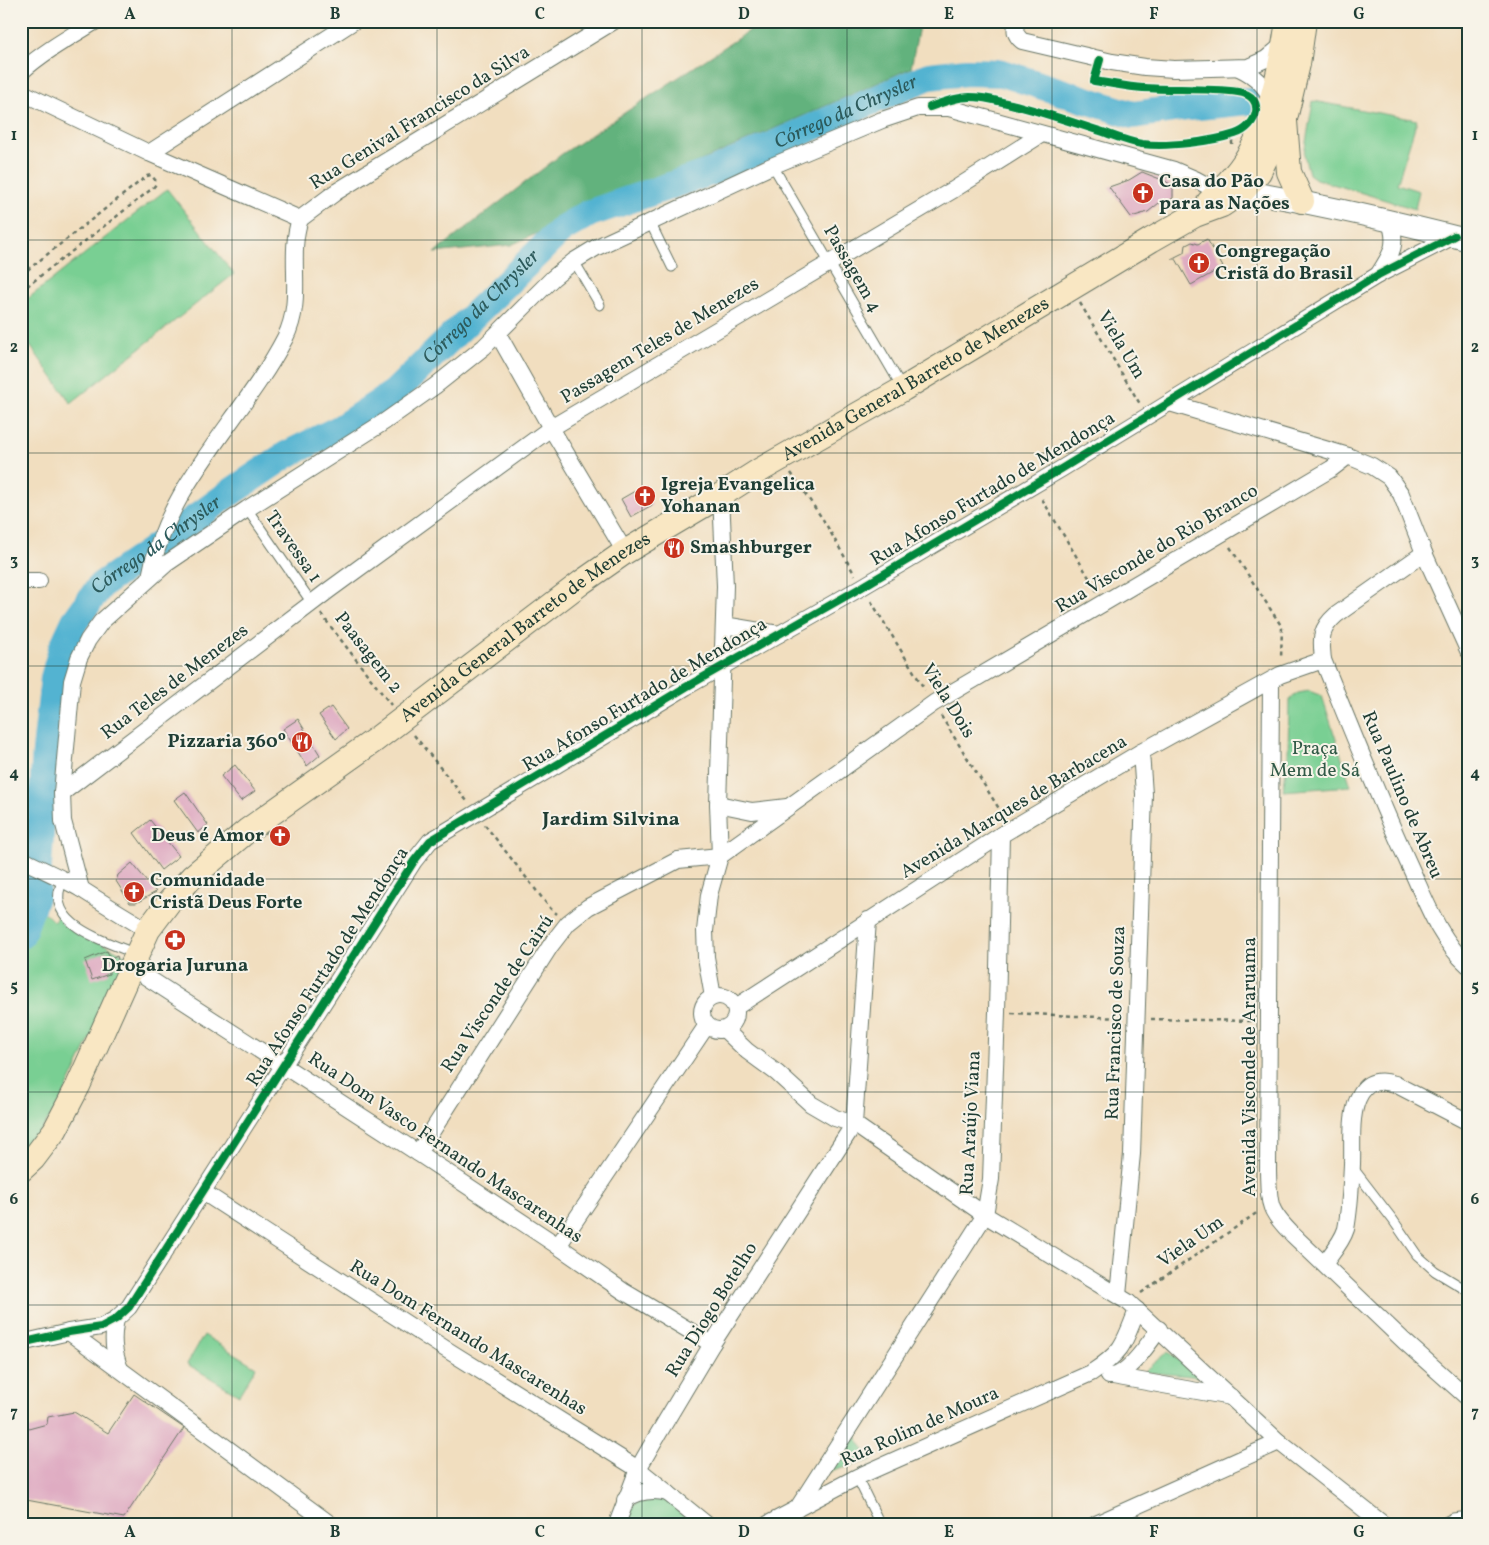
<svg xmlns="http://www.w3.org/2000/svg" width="1489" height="1545" viewBox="0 0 1489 1545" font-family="Vollkorn,serif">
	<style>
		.green { fill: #79cf93; stroke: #4c8664 }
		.forest { fill: #62b27d; stroke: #407858 }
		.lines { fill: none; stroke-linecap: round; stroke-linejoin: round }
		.river { stroke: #53b3d1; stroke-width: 28 }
		.building { fill: #dfacc2 }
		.service-casing { stroke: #687565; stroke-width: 11 }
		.minor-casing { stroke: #687565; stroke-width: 18 }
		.tertiary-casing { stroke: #687565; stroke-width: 23 }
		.secondary-casing { stroke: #687565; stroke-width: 26 }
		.path { stroke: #687565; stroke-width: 2.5; stroke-dasharray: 4 4; stroke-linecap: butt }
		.service { stroke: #fff; stroke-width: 9 }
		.minor { stroke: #fff; stroke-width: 16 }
		.tertiary { stroke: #fff; stroke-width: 21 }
		.secondary { stroke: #f9e7c3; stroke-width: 24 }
		.cycleway-casing { stroke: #f7f3e8; stroke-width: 11 }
		.cycleway { stroke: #00873e; stroke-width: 8 }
		.grid { fill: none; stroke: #1f3d34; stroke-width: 1; stroke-opacity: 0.55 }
		.labels { text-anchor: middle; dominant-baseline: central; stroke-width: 4; stroke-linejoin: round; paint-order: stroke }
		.street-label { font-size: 19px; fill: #1f3d34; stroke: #f7f3e8 }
		.poi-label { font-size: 19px; font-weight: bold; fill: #1f3d34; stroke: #f7f3e8; text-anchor: start }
		.park-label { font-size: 19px; fill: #315a47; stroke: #f7f3e8 }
		.water-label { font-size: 20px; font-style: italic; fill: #2c5a5b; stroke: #f7f3e8 }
		.neighbourhood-label { font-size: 20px; font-weight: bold; fill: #1f3d34; stroke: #f7f3e8 }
		.neatline { fill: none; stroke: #1f3d34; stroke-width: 2 }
		.grid-label { font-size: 16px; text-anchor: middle; font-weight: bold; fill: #1f3d34 }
	</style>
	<rect width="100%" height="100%" fill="#f7f3e8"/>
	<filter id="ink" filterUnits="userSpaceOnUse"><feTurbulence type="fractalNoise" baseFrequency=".02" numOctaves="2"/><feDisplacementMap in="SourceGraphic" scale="10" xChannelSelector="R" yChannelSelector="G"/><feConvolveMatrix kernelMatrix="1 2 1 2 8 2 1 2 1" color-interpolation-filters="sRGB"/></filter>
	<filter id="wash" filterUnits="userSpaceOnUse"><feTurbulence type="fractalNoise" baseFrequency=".0096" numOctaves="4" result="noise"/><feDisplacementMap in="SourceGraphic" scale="20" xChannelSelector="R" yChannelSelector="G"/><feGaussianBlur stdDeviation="1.12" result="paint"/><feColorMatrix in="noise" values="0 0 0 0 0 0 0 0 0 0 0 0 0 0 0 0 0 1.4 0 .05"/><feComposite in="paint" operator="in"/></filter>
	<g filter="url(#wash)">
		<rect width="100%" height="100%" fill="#f1debf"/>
		<g class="green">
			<polygon points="1313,101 1417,120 1397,184 1419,191 1415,209 1316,179 1309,174 1304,154"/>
			<polygon points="167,189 234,274 71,403 21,333 21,304"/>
			<polygon points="1309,691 1322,696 1351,786 1283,791 1288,755 1289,700 1298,693"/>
			<polygon points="41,909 54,922 57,916 93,939 129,957 58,1107 21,1157 21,956"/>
			<polygon points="204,1335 256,1367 239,1395 187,1364"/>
			<polygon points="1168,1352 1201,1377 1144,1372"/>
			<polygon points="854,1434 872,1460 829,1472"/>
			<path d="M 656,1498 L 669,1501 L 688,1518 L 690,1524 L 619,1524 C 632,1505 633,1501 656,1498 Z"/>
		</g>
		<polygon class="forest" points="764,21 920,21 911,68 511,245 434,253 562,154"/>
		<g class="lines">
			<path class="river" id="s1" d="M 21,935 L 36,894 L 46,750 L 54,678 L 62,649 L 75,621 L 101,585 L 149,552 L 234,490 L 286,455 L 341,428 L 394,393 L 562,229 L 590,213 L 714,171 L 929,76 L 967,72 L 1002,73 L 1133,115 L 1188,107 L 1249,101"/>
		</g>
		<g id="blocks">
			<g class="building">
				<polygon points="1142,172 1165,181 1173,186 1173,198 1164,204 1159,203 1148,212 1131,217 1109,187 1129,180"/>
				<polygon points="1207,239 1223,267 1191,285 1176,259 1171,259 1185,252 1186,245 1192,242 1198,244"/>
				<polygon points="642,487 652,505 631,517 621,499"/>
				<polygon points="331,707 347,729 336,739 319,715"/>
				<polygon points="298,719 320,755 307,766 283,729"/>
				<polygon points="235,765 255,791 241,801 221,776"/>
				<polygon points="185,792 208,825 198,833 174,800"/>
				<polygon points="150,820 179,856 161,870 134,833"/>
				<polygon points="132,863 156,892 136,903 130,903 116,881 118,875"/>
				<polygon points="107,951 111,959 117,956 119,964 109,970 109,974 92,980 85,960"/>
				<polygon points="134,1394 184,1428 124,1518 21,1499 21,1431 47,1424 48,1417 74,1412 108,1433"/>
			</g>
		</g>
	</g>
	<g filter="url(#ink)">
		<use href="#blocks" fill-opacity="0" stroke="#687565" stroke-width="1"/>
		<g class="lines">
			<g class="service-casing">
				<g id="service">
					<polyline points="773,166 903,389"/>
					<polyline points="650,222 672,267"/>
					<polyline points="574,261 600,305"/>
					<polyline points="247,509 312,603"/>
					<path d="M 63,880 C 41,924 106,941 136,954"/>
					<polyline points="1353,1168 1393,1220 1417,1255 1435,1271 1468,1291"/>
					<polyline points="857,1477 880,1524"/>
					<polyline points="1441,1524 1453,1518 1461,1517 1468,1522"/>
				</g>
			</g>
			<g class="minor-casing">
				<g id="minor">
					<path d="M 1017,21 C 1014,30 1015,35 1022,41 L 1112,62 L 1145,67 L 1174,69 L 1248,67 L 1266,59 L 1285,43"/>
					<path d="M 1239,68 C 1254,75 1265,84 1271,99"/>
					<path d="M 21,72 C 43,52 70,37 96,21"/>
					<polyline points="21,92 149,153 300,219"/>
					<polyline points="149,153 354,21"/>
					<polyline points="300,219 336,192 614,21"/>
					<path d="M 1378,275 C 1391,255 1399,244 1389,220"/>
					<polyline points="498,334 551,428 625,552"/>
					<polyline points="1170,403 1348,456 1372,466 1389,477 1401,494 1424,553 1468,650"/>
					<path d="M 1424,553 L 1336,615 C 1319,630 1321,639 1323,660 C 1352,731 1380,802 1412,871 C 1427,904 1440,940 1468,965"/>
					<path d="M 150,577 C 166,485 243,419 285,338 C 305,299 287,258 300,219"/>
					<polyline points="21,581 39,581"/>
					<polyline points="724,625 779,634"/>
					<path d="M 1271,681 L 1268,1171 C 1269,1205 1268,1210 1293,1235 L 1404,1341 L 1468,1398"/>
					<polyline points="62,793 329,590 551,428 953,190 1042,134"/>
					<polyline points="718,804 752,811 787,807"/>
					<path d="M 21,859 C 41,869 62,878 81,889 C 103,903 125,917 148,930"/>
					<polyline points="81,889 63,821 62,793 72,681 79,658 88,640 101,622 166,564 247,509 384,422 435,386 484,347 553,278 574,261 597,247 767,168 882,120 918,108 949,108 1174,170 1195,179 1219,192 1228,192"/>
					<polyline points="131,967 418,1153 558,1246 623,1291 712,1344"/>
					<circle cx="719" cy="1013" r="17"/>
					<polyline points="713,997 706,957 705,931 709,895 720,856 718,804 725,586 721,495"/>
					<polyline points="736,1007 1001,835 1141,752 1280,675 1323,660"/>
					<polyline points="725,1030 747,1051 777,1073 811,1104 835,1118 854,1124 985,1215 1128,1302 1279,1442 1383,1524"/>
					<polyline points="418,1153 551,945 568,923 588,907 678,860 720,856 934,703 1331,469 1348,456"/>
					<polyline points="203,1192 444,1348 638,1469 706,1524"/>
					<polyline points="558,1246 707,1025"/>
					<path d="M 1324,1264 C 1332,1253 1342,1242 1346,1229 C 1350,1208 1351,1185 1352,1164 C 1353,1142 1349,1112 1361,1093 C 1369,1080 1382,1080 1395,1084 L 1468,1122"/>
					<polyline points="1118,1295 1132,1154 1144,794 1141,752"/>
					<path d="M 116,1319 C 112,1338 113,1351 120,1369"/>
					<polyline points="69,1332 330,1524"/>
					<polyline points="21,1343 69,1332 101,1327 116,1319 129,1307 414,861 430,841 686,687 862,587 1061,469 1378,275 1454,236"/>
					<path d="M 1109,1376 C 1126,1378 1150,1342 1159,1329"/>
					<polyline points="1113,1376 1231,1397"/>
					<path d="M 625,1500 C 638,1491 652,1489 668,1493"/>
					<polyline points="797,1509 985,1215 991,1179 997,1012 1001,835"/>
					<polyline points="617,1524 638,1469 654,1441 712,1344 854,1124 868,920"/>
					<path d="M 768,1524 L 857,1477 L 1091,1373 C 1123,1352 1124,1344 1137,1310"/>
					<polyline points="1096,1524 1279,1442"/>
				</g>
			</g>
			<g class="tertiary-casing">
				<path id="tertiary" d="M 1243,191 C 1319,204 1393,221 1468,240"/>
			</g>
			<g class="secondary-casing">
				<g id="secondary">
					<polyline points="1285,121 1289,172 1302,201"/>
					<path d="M 1209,202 C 1220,191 1231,180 1240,168 C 1269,129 1281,68 1288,21"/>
					<path id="s2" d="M 21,1170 L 33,1159 L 55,1130 L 78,1086 L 148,930 L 169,902 L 192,877 L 248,830 L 375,740 L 582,582 L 625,552 L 721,495 L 762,469 L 903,389 L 1151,240 L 1195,215 L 1222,205 L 1243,191 L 1259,172 L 1285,119 L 1298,64 L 1304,21"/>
				</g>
			</g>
			<g class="path">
				<polyline points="1232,144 1232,135"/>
				<polyline points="21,275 147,176 151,175 156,181 156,184 153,188 21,291"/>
				<polyline points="1080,303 1140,404"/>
				<polyline points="791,473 824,521 855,575"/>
				<polyline points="1042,499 1097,591"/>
				<polyline points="1230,547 1282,627 1281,659"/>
				<polyline points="871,601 925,690"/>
				<polyline points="321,614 391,705"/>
				<polyline points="941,716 1003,815"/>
				<polyline points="414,735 467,801"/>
				<polyline points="485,825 550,908 557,914"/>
				<polyline points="1011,1013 1120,1018"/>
				<polyline points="1151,1019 1253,1021"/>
				<polyline points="1141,1293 1258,1212"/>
			</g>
			<use href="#service" class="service"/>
			<use href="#minor" class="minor"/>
			<use href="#tertiary" class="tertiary"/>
			<use href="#secondary" class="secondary"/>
			<g class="cycleway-casing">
				<g id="cycleway">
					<path d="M 930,107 C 943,102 957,97 970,97 C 985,97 998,101 1011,104 C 1043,112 1074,123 1106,133 C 1117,137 1130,142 1142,144 C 1168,147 1210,142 1235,134 C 1258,127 1267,96 1238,92 C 1206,88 1175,90 1143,88 C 1127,87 1110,83 1094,81 L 1100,60"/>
					<polyline points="21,1343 69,1332 101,1327 116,1319 129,1307 414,861 430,841 686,687 862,587 1061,469 1378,275 1454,236"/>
				</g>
			</g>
			<use href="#cycleway" class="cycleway"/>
		</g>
	</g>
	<path class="grid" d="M 232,21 L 232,1524M 437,21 L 437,1524M 642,21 L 642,1524M 847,21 L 847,1524M 1052,21 L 1052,1524M 1257,21 L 1257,1524M 21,240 L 1468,240M 21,453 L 1468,453M 21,666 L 1468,666M 21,879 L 1468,879M 21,1092 L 1468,1092M 21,1305 L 1468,1305"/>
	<defs>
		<g id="church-disc" transform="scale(1.125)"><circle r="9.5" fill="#c8321e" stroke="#f7f3e8"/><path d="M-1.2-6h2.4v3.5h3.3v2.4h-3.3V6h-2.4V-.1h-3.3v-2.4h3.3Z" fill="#fff"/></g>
		<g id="restaurant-disc" transform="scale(1.125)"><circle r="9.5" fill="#c8321e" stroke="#f7f3e8"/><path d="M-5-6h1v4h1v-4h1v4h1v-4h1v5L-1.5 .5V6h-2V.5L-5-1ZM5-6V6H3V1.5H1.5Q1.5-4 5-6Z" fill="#fff"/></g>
		<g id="pharmacy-disc" transform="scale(1.125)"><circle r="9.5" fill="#c8321e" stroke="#f7f3e8"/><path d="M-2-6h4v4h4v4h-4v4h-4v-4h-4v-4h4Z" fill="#fff"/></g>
	</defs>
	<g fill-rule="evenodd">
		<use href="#church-disc" x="1143" y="193"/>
		<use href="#church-disc" x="1199" y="263"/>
		<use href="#church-disc" x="645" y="496"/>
		<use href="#restaurant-disc" x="674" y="548"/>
		<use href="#restaurant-disc" x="302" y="742"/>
		<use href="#church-disc" x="280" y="836"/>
		<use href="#church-disc" x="134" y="892"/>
		<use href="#pharmacy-disc" x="175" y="940"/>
	</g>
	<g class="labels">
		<g class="street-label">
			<text transform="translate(420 118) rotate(-32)">Rua Genival Francisco da Silva</text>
			<text transform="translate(852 269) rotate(60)">Passagem 4</text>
			<text transform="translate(660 341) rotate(-31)">Passagem Teles de Menezes</text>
			<text transform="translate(1121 345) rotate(59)">Viela Um</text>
			<text stroke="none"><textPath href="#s2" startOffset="1222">Avenida General Barreto de Menezes</textPath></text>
			<text transform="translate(993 489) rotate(-31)">Rua Afonso Furtado de Mendonça</text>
			<text transform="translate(293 547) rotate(55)">Travessa 1</text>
			<text transform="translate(1157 549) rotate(-31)">Rua Visconde do Rio Branco</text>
			<text stroke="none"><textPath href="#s2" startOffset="759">Avenida General Barreto de Menezes</textPath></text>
			<text transform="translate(368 653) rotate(52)">Paasagem 2</text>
			<text transform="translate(175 682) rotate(-37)">Rua Teles de Menezes</text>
			<text transform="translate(645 695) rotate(-31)">Rua Afonso Furtado de Mendonça</text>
			<text transform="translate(948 701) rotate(58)">Viela Dois</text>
			<text transform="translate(1402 795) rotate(67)">Rua Paulino de Abreu</text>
			<text transform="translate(1014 807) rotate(-31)">Avenida Marques de Barbacena</text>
			<text transform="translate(328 967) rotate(-57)">Rua Afonso Furtado de Mendonça</text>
			<text transform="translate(498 994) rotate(-56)">Rua Visconde de Cairú</text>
			<text transform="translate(1116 1023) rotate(-88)">Rua Francisco de Souza</text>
			<text transform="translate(1250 1067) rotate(-90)">Avenida Visconde de Araruama</text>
			<text transform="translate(971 1123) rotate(-87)">Rua Araújo Viana</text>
			<text transform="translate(445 1148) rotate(34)">Rua Dom Vasco Fernando Mascarenhas</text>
			<text transform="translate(1191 1242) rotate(-35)">Viela Um</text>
			<text transform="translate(712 1310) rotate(-58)">Rua Diogo Botelho</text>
			<text transform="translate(468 1338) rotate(32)">Rua Dom Fernando Mascarenhas</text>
			<text transform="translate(920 1427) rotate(-24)">Rua Rolim de Moura</text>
		</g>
		<g class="poi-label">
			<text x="1159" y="182">Casa do Pão<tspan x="1159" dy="22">para as Nações</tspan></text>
			<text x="1215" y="252">Congregação<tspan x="1215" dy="22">Cristã do Brasil</tspan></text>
			<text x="661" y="485">Igreja Evangelica<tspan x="661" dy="22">Yohanan</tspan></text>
			<text x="690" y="548">Smashburger</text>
			<text x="286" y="742" text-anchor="end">Pizzaria 360º</text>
			<text x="264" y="836" text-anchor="end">Deus é Amor</text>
			<text x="150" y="881">Comunidade<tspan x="150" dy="22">Cristã Deus Forte</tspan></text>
			<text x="175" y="966" text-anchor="middle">Drogaria Juruna</text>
		</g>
		<g class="park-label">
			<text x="1315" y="749">Praça<tspan x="1315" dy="22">Mem de Sá</tspan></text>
		</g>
		<g class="water-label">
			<text stroke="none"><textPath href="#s1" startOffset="1259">Córrego da Chrysler</textPath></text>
			<text stroke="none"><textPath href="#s1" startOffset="839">Córrego da Chrysler</textPath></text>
			<text stroke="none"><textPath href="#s1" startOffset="434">Córrego da Chrysler</textPath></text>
		</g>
		<g class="neighbourhood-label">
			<text x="611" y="820">Jardim Silvina</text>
		</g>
	</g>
	<rect width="1489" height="1545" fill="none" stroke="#f7f3e8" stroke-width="55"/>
	<rect x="28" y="28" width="1434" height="1490" class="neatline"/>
	<g class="grid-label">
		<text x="130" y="19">A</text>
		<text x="335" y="19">B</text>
		<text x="540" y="19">C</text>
		<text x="744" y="19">D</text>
		<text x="949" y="19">E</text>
		<text x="1154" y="19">F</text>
		<text x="1359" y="19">G</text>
		<text x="14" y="140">1</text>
		<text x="1475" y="140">1</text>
		<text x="14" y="352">2</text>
		<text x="1475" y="352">2</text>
		<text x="14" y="565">3</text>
		<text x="1475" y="565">3</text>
		<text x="14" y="778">4</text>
		<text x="1475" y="778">4</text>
		<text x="14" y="991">5</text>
		<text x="1475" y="991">5</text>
		<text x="14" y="1204">6</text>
		<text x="1475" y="1204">6</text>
		<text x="14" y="1417">7</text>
		<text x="1475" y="1417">7</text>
		<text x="130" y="1537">A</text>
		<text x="335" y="1537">B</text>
		<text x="540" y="1537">C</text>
		<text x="744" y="1537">D</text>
		<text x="949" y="1537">E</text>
		<text x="1154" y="1537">F</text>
		<text x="1359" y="1537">G</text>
	</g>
</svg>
